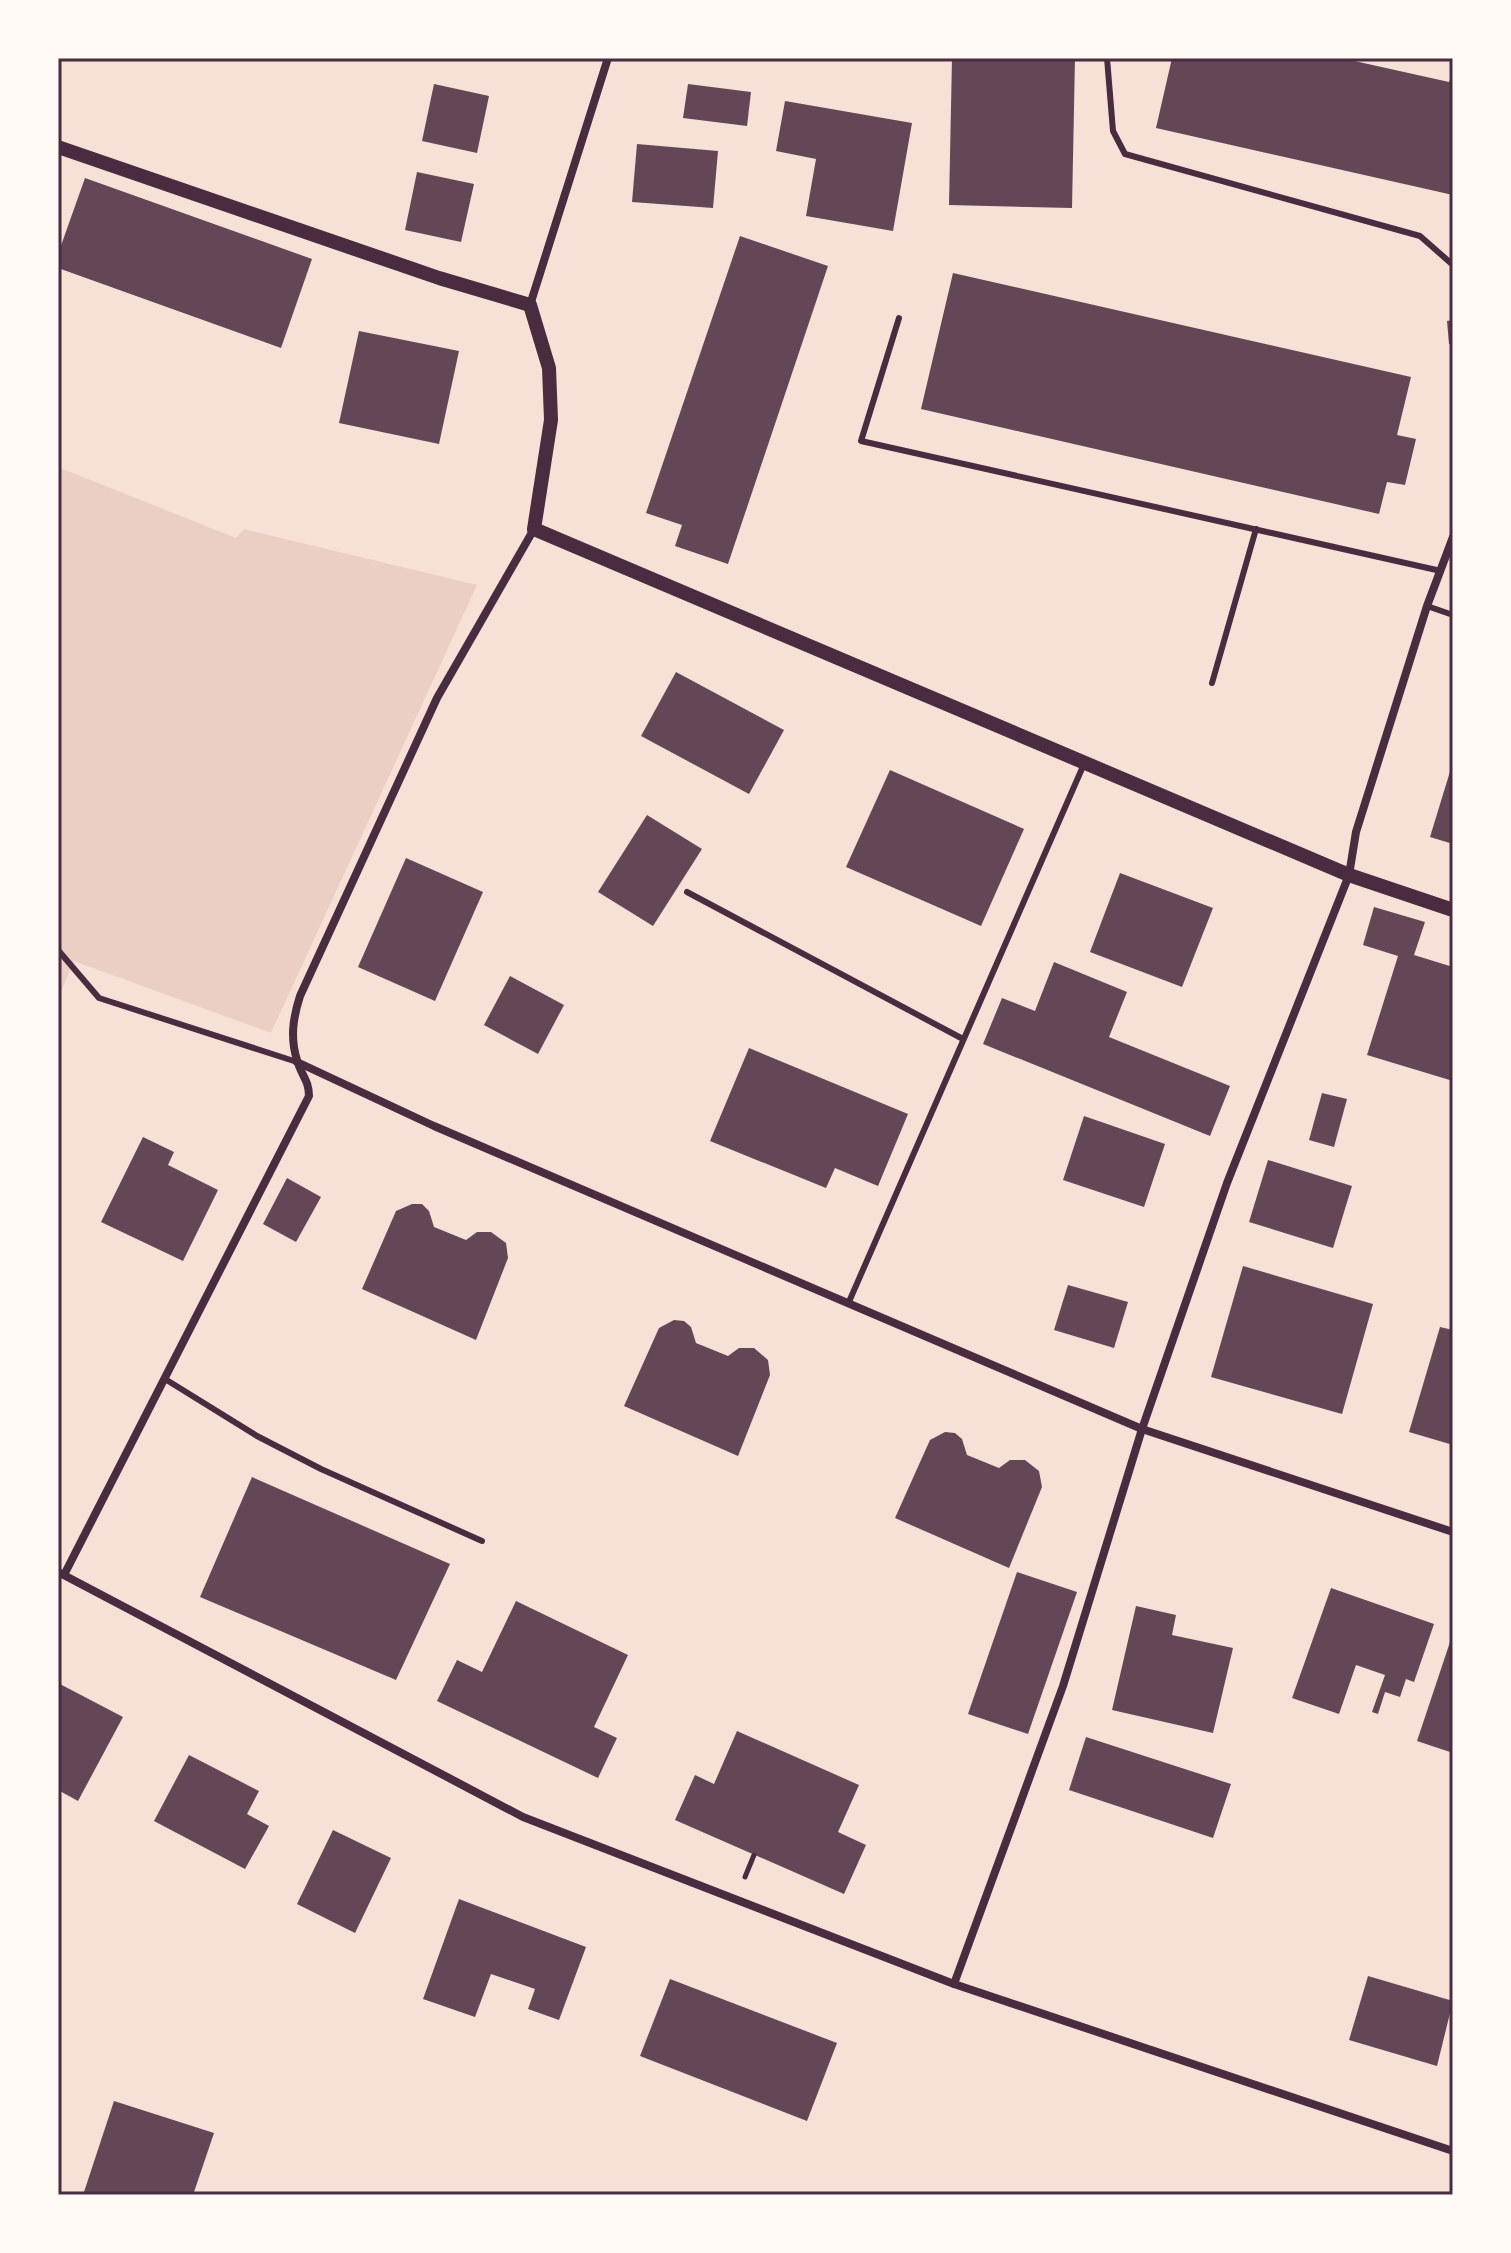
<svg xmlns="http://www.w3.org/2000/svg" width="1511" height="2253" viewBox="0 0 1511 2253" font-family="'Fira Sans Condensed',sans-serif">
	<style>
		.green { fill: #ebcfc5 }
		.building { fill: #644757 }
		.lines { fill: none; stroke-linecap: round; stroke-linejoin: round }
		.path { stroke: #4a2c40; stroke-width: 5 }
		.service { stroke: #4a2c40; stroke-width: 6 }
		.minor { stroke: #4a2c40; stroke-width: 8 }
		.tertiary { stroke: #4a2c40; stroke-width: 14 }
		.neatline { fill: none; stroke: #4a2c40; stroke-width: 3 }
	</style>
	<rect width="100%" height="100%" fill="#f7e1d7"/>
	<polygon class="green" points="58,467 236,538 244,529 477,585 271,1033 74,961 58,999"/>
	<g class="building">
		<polygon points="952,58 1075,58 1072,208 949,205"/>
		<polygon points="1172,58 1341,58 1449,82 1453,72 1453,195 1156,128"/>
		<polygon points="434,84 489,96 477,153 422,141"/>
		<polygon points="688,84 751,92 747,126 683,118"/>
		<polygon points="785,101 912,123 893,231 806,216 816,159 776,151"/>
		<polygon points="637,144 718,151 713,208 632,202"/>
		<polygon points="417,172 474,184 461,242 405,230"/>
		<polygon points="85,178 312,259 281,348 58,268 58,254"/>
		<polygon points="740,236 828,266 728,564 675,546 682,525 646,513"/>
		<polygon points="953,273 1411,377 1397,435 1416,439 1405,485 1387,482 1379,514 921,409"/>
		<polygon points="1453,320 1453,344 1449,344 1447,321"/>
		<polygon points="359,331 459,351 439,444 339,423"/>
		<polygon points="676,672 784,730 749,794 641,736"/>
		<polygon points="1452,765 1453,765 1453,844 1430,837"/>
		<polygon points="890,770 1024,829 981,926 846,867"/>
		<polygon points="647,815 702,849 653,926 598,892"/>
		<polygon points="406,858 483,892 435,1001 358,967"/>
		<polygon points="1120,873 1213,908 1182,987 1090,952"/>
		<polygon points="1374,907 1425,922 1414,955 1453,967 1453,1081 1367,1055 1398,956 1363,945"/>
		<polygon points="1054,962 1127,992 1109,1037 1230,1086 1210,1136 983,1044 1002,998 1035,1011"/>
		<polygon points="510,976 564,1005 538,1054 484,1025"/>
		<polygon points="749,1048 908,1114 878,1186 835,1168 826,1188 710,1141"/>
		<polygon points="1322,1093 1347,1099 1334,1147 1309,1140"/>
		<polygon points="1084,1116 1165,1144 1144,1207 1063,1180"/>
		<polygon points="143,1137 174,1152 168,1165 218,1190 183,1261 101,1222"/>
		<polygon points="1268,1160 1352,1186 1333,1248 1249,1222"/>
		<polygon points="287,1178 321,1197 296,1242 263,1224"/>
		<polygon points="412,1204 422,1204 429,1211 434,1227 466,1240 477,1232 491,1232 506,1243 508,1258 476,1340 362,1289 396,1211"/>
		<polygon points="1243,1266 1373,1304 1342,1414 1211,1377"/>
		<polygon points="1068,1285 1128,1302 1114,1348 1054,1330"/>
		<polygon points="674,1320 684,1321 691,1327 696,1343 728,1356 739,1348 754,1348 768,1360 770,1375 738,1456 624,1406 659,1328"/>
		<polygon points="1440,1327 1453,1330 1453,1445 1409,1432"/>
		<polygon points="945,1432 955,1433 962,1439 967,1455 999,1468 1010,1460 1025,1460 1039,1471 1042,1487 1009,1568 895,1518 930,1440"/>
		<polygon points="252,1477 450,1564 396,1680 200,1597"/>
		<polygon points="1017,1572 1077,1592 1028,1734 968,1714"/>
		<polygon points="1331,1588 1434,1624 1414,1682 1406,1679 1400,1697 1385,1692 1378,1714 1372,1712 1385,1675 1356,1665 1339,1714 1292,1698"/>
		<polygon points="516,1601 628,1655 594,1727 617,1738 598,1778 437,1701 457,1660 482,1672"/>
		<polygon points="1136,1606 1176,1615 1172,1635 1233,1648 1213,1733 1112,1710"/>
		<polygon points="1452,1636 1453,1636 1453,1753 1417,1741"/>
		<polygon points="58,1683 123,1717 78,1801 58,1790"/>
		<polygon points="737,1731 859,1785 838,1832 866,1845 844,1894 675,1820 695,1775 714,1784"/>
		<polygon points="1086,1737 1231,1784 1213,1838 1069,1790"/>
		<polygon points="189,1755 259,1791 247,1814 269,1826 245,1869 154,1821"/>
		<polygon points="333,1830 391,1858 355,1933 297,1904"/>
		<polygon points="459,1899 586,1947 559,2020 528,2009 535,1989 491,1974 475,2017 423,1999"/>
		<polygon points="1368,1976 1453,2001 1437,2066 1349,2040"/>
		<polygon points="670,1979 837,2043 807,2121 640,2056"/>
		<polygon points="114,2101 214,2133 193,2195 83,2195"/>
	</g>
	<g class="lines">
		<polyline class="path" points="745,1877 754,1855"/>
		<g class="service">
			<polyline points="1107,58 1113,131 1125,154 1420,236 1453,265"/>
			<polyline points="899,318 861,441 1441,571"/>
			<polyline points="1427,606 1453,615"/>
			<polyline points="1212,683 1256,529"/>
			<polyline points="687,892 963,1039"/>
			<polyline points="58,950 99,998 297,1062"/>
			<polyline points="848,1304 1084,764"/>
			<polyline points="165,1379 257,1436 321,1469 482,1541"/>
		</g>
		<g class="minor">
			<polyline points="530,305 608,58"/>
			<polyline points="297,1062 434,1126 1142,1429 1453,1532"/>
			<polyline points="58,1572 523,1817 954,1984 1453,2151"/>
			<path d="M 64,1575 L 309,1096 C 309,1080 301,1075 297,1060 C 290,1038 293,1018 300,996 L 437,698 L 534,529"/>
			<polyline points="954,1984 1063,1686 1142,1429 1227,1183 1349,875 1356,832 1427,606 1453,537"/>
		</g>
		<polyline class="tertiary" points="58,147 439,278 530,305 549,368 551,420 534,529 1349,875 1453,910"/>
	</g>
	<rect width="1511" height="2253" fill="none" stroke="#fffaf5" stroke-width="120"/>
	<rect x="60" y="60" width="1391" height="2133" class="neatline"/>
</svg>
